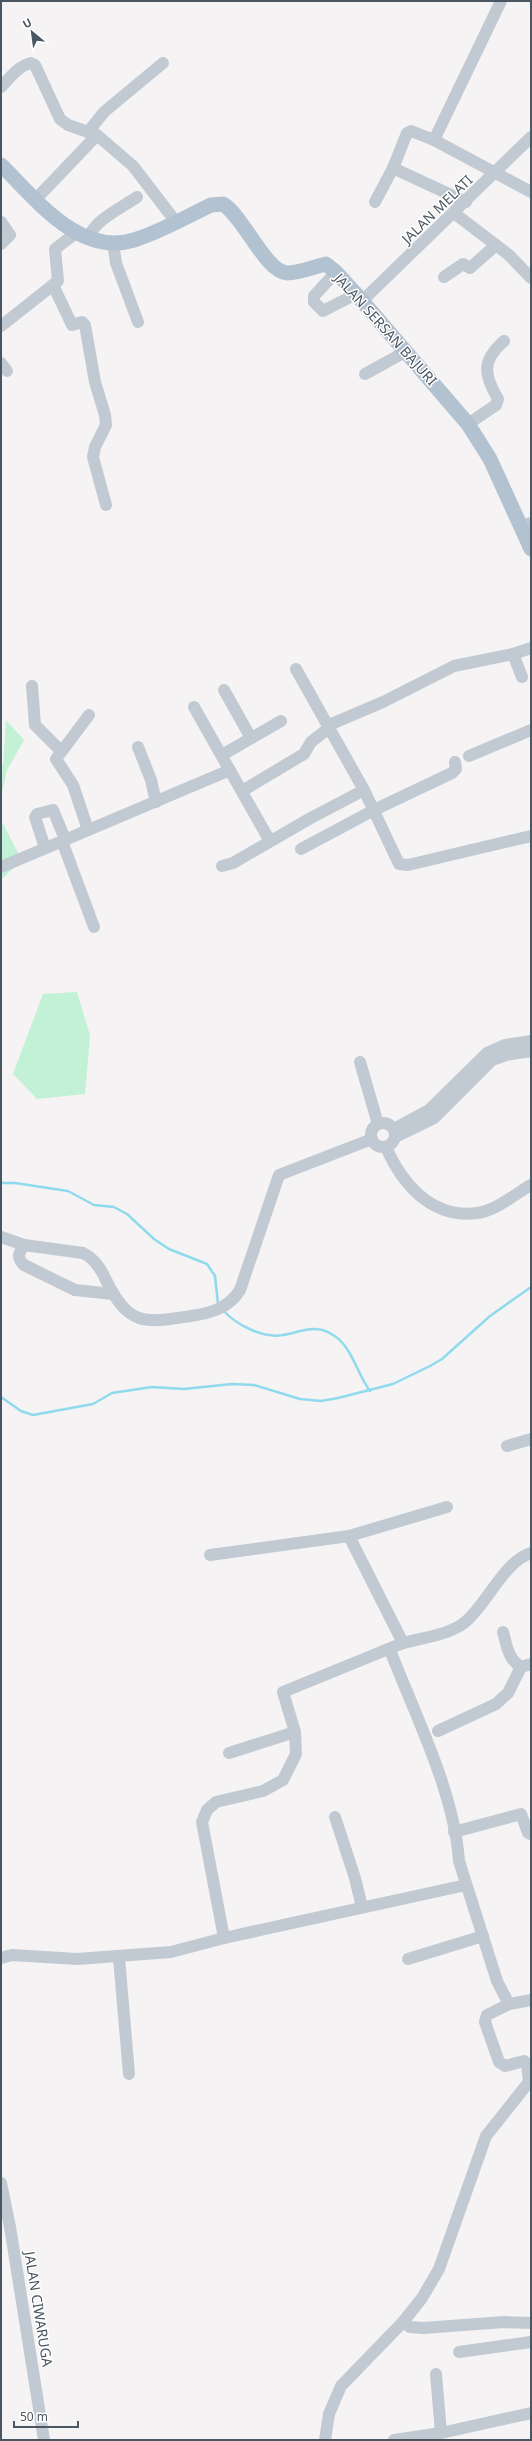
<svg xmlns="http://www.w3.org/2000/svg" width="532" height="2441" viewBox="0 0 532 2441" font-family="'Noto Sans',sans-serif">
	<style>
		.green { fill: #c3f1d5 }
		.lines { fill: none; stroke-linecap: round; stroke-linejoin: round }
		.stream { stroke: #90daee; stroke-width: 2.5 }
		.minor { stroke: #c1cad2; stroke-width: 12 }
		.major { stroke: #b3c2d1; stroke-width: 15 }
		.labels { text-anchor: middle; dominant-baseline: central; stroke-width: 3; stroke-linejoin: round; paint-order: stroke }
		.street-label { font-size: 14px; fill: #4a5661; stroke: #fff }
	</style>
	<rect width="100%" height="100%" fill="#f5f3f3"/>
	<g class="green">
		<polygon points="6,720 24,740 7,770 1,797 1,766 3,765"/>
		<polygon points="1,820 22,860 1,880"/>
		<polygon points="77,992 90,1035 85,1094 37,1099 13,1074 43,994"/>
	</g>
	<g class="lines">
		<g class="stream">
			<polyline points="1,1183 15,1183 68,1191 94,1205 114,1207 127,1214 154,1239 169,1249 207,1264 215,1276 218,1304"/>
			<path d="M 223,1310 C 235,1324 263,1339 283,1335 C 301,1332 316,1323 333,1335 C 352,1346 357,1374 370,1391"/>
			<polyline points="1,1397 21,1411 33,1415 93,1404 112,1393 152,1387 184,1389 232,1384 254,1385 300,1399 321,1401 338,1398 393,1384 430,1366 442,1359 490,1316 531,1287"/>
		</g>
		<g class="minor">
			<path d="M 1,87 C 10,78 18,66 31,63 L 35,65 L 60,119 L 68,125 L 97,135 L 133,166 L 176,222"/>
			<polyline points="88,132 104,112 163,63"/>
			<polyline points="434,140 501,1"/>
			<polyline points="393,168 466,202"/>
			<polyline points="36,199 97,135"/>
			<polyline points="375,202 393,168 407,133 411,131 434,140 531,192"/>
			<polyline points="454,213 509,255 531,278"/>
			<polyline points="1,222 10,235 1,244"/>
			<path d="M 88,238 C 97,218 120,209 137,197"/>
			<polyline points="113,243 116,263 138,322"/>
			<polyline points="336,272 314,296 314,302 323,311 356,294"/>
			<polyline points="444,277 463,264 470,268 496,245"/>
			<polyline points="53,285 72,325 82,322 85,325 95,382 105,415 106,425 95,447 93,457 106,505"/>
			<polyline points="362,301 531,137"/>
			<polyline points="1,326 58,281 55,249 76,233"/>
			<polyline points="1,363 7,371"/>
			<polyline points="365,374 405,352"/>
			<path d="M 468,424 L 496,405 L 498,399 C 484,375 481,361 504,341"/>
			<polyline points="521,526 531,523"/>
			<polyline points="513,654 531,648"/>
			<polyline points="296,669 364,790 399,864 408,865 531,836"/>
			<polyline points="32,686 35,725 61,751"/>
			<polyline points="224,690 251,738"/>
			<polyline points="194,707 267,836 272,840"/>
			<polyline points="138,747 151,780 156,802"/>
			<polyline points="222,755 281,721"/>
			<polyline points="469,756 531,730"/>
			<polyline points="242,791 304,754 311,742 325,731 329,725 383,702 454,666 513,654 522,677"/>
			<polyline points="88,830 73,785 56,759 89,715"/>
			<polyline points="62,841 94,927"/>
			<polyline points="45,848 35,817 37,814 53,810 65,839"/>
			<polyline points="301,849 374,810 452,773 456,769 455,762"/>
			<polyline points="222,866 233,863 309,819 364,790"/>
			<polyline points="1,867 230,770"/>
			<polyline points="360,1062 378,1124"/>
			<circle cx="383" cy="1135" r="12"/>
			<polyline points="394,1129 429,1110 487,1053 505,1045 531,1041"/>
			<polyline points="395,1137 434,1118 492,1060 506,1055 531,1051"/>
			<path d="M 386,1147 C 402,1184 432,1219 477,1213 C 496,1211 515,1194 531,1185"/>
			<path d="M 1,1237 L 24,1245 L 83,1253 C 95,1259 101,1269 106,1280 C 129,1327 145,1323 191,1316 C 211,1313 229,1308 240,1290 L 279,1175 L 372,1139"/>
			<path d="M 24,1245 C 19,1253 16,1257 24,1265 L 75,1290 L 113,1294"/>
			<polyline points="507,1446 531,1439"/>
			<polyline points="349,1536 447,1507"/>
			<polyline points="210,1555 349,1536 403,1643 283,1692 295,1732 296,1754 283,1780 263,1791 216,1802 207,1810 202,1822 224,1938"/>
			<path d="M 503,1632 C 507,1646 508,1659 521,1667"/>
			<path d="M 403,1643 C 422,1638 448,1635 464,1623 C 486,1606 504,1561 531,1553"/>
			<path d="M 390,1650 C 415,1715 454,1791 459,1861 L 497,1981 L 509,2004 L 531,2000"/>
			<polyline points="438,1731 496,1704 508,1693 521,1667 531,1664"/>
			<polyline points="229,1753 295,1732"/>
			<polyline points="335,1817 355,1878 362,1907"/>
			<polyline points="454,1832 521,1814 528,1833 531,1834"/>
			<polyline points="1,1958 12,1955 77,1959 171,1952 224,1938 466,1885"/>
			<polyline points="119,1958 129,2074"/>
			<polyline points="408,1959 483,1936"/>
			<polyline points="1,2183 10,2227 44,2440"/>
			<polyline points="403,2322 410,2327 423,2328 504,2322 531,2323"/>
			<polyline points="459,2352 531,2342"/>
			<polyline points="436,2374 441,2433"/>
			<polyline points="325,2440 329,2414 341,2386 403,2322 422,2298 439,2269 486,2136 529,2082 527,2064 524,2061 505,2066 499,2062 485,2022 487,2015 509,2004"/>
			<polyline points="394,2440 441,2433 531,2413"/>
		</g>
		<path class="major" d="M 1,165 C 35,198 79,257 134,240 C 160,232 186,217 211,205 L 223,204 C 244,217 265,271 287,273 C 300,273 313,267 326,264 L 336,272 L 356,294 L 468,424 L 490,459 L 531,549"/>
	</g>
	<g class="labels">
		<g class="street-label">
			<text transform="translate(437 209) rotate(-44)">JALAN MELATI</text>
			<text transform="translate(386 329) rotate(48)">JALAN SERSAN BAJURI</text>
			<text transform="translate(39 2309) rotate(81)">JALAN CIWARUGA</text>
		</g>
	</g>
	<rect width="532" height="2441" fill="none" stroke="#4a5661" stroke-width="4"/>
	<g transform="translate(32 32) rotate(331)" stroke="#ffffff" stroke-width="3" paint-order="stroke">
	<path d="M0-3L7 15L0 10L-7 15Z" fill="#4a5661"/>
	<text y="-6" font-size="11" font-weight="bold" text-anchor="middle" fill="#4a5661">U</text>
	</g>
	<path d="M14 2421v6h64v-6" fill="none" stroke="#4a5661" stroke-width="2"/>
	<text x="20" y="2421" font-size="12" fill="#4a5661" stroke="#ffffff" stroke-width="3" paint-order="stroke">50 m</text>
</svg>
